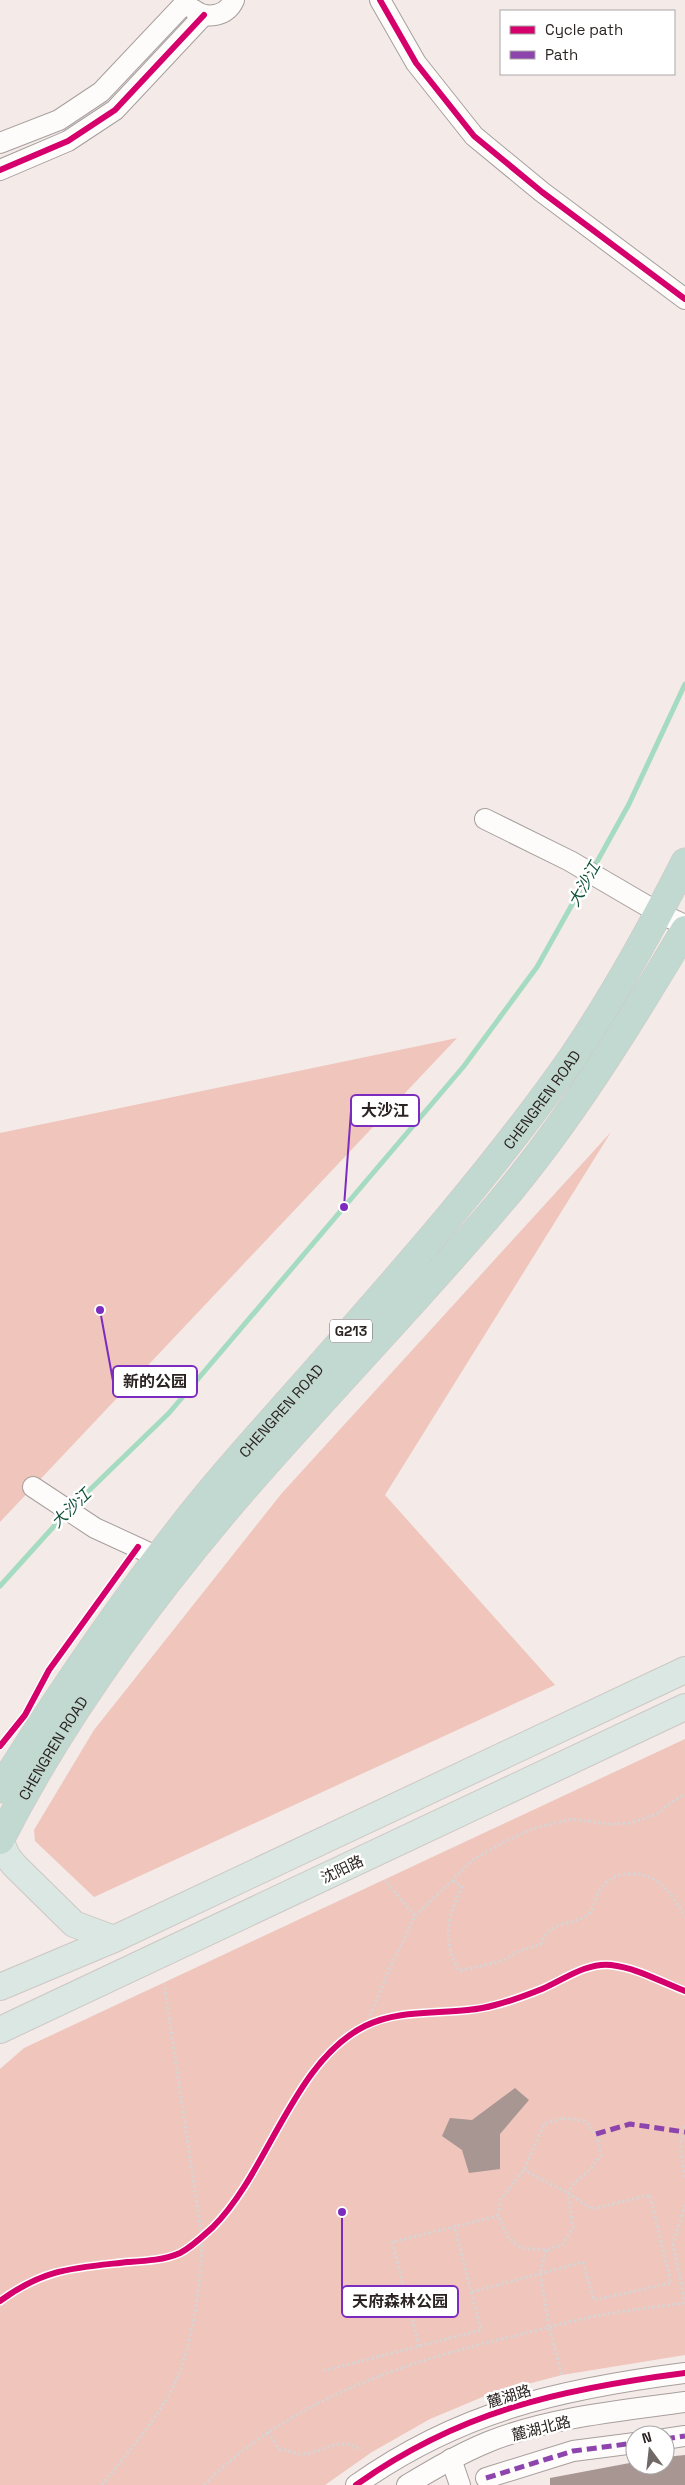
<svg xmlns="http://www.w3.org/2000/svg" width="685" height="2485" viewBox="0 0 685 2485" font-family="'Space Grotesk','Noto Sans SC',sans-serif">
	<style>
		.green { fill: #efc5bc }
		.lines { fill: none; stroke-linecap: round; stroke-linejoin: round }
		.stream { stroke: #a5dbc0; stroke-width: 5 }
		.building { fill: #a79692 }
		.minor-casing { stroke: #a79f9d; stroke-width: 22 }
		.major-casing { stroke: #ccc8c6; stroke-width: 28 }
		.highway-casing { stroke: #ccc8c6; stroke-width: 29 }
		.path { stroke: #d7d4d3; stroke-width: 3; stroke-dasharray: 2.5 2.5; stroke-linecap: butt }
		.minor { stroke: #fdfcfb; stroke-width: 20 }
		.major { stroke: #dae7e2; stroke-width: 26 }
		.highway { stroke: #c2d9d1; stroke-width: 28 }
		.quiet { stroke: #8e44ad; stroke-width: 5; stroke-dasharray: 10 5; stroke-linecap: butt }
		.cycleway-casing { stroke: #fff; stroke-width: 9 }
		.cycleway { stroke: #d6006c; stroke-width: 6 }
		.labels { text-anchor: middle; dominant-baseline: central; stroke-width: 5; stroke-linejoin: round; paint-order: stroke }
		.shield { fill: #fff; stroke: #6b6664; stroke-width: 1 }
		.shield-label { font-size: 14px; font-weight: bold; fill: #2b2422 }
		.street-label { font-size: 15px; fill: #2b2422; stroke: #fff }
		.water-label { font-size: 16px; font-style: italic; fill: #11513a; stroke: #fff }
		.leader { fill: none; stroke: #7b2cbf; stroke-width: 2 }
		.callout-dot { fill: #7b2cbf; stroke: #fff; stroke-width: 2 }
		.callout { fill: #fff; stroke: #7b2cbf; stroke-width: 2 }
		.callout-label { font-size: 16px; text-anchor: middle; font-weight: bold; fill: #2b2422 }
	</style>
	<rect width="100%" height="100%" fill="#f4eae7"/>
	<g class="green">
		<polygon points="457,1038 33,1487 0,1522 0,1133"/>
		<polygon points="611,1132 385,1495 555,1685 94,1897 35,1841 34,1830 94,1730 282,1493"/>
		<polygon points="685,1739 685,2355 562,2375 492,2393 430,2419 372,2452 325,2485 0,2485 0,2069 24,2048"/>
	</g>
	<g class="lines">
		<g class="stream">
			<polyline points="593,869 629,804 685,684"/>
			<polyline points="71,1508 169,1413 464,1066 537,967 588,876"/>
			<polyline points="0,1586 65,1514"/>
		</g>
	</g>
	<g class="building">
		<polygon points="515,2088 529,2100 500,2134 500,2169 469,2173 462,2150 442,2136 450,2118 472,2120"/>
		<polygon points="685,2455 685,2485 550,2485 550,2478 635,2462 635,2465 665,2465 665,2457"/>
	</g>
	<g class="lines">
		<g class="minor-casing">
			<g id="minor">
				<polyline points="380,0 416,63 474,136 542,192 685,299"/>
				<path d="M 194,10 C 207,20 227,16 234,0"/>
				<polyline points="0,143 59,120 101,92 187,1"/>
				<polyline points="0,170 68,141 115,110 204,15"/>
				<polyline points="485,819 570,861 659,913 685,925"/>
				<polyline points="33,1487 95,1528 158,1557"/>
				<polyline points="665,2439 685,2436"/>
				<polyline points="451,2459 460,2485"/>
				<polyline points="486,2478 573,2451 635,2443"/>
				<path d="M 356,2485 C 460,2411 561,2389 685,2373"/>
				<path d="M 407,2485 C 434,2469 459,2454 488,2442 C 550,2417 620,2411 685,2402"/>
			</g>
		</g>
		<g class="major-casing">
			<g id="major">
				<polyline points="0,1840 7,1856 14,1865 74,1924 114,1939"/>
				<polyline points="0,1987 114,1939 685,1670"/>
				<polyline points="0,2030 685,1707"/>
			</g>
		</g>
		<g class="highway-casing">
			<g id="highway">
				<path id="s1" d="M 0,1789 C 63,1689 129,1591 204,1499 C 234,1462 267,1426 299,1390 C 393,1283 490,1175 572,1058 C 614,996 651,929 685,862"/>
				<path id="s2" d="M 0,1840 C 64,1714 149,1599 241,1492 C 325,1395 415,1303 498,1205 C 568,1123 630,1023 685,930"/>
			</g>
		</g>
		<g class="path">
			<path d="M 453,1881 L 462,1887 C 447,1919 442,1939 459,1971 L 502,1961 L 519,1951 L 541,1944 C 551,1916 577,1928 590,1912 C 596,1904 596,1893 604,1885 C 611,1878 618,1874 628,1874 C 657,1871 672,1894 685,1917"/>
			<polyline points="415,1916 474,1859 510,1839 535,1828 572,1819 608,1824 630,1823 657,1814 670,1803 685,1794"/>
			<polyline points="366,2025 390,1968 415,1916 385,1880"/>
			<polygon points="563,2118 585,2121 596,2134 601,2155 590,2170 573,2184 568,2193 573,2228 562,2245 546,2250 521,2248 508,2237 498,2216 501,2199 524,2170 544,2124"/>
			<polyline points="685,2126 680,2144 685,2177"/>
			<polyline points="685,2205 673,2244 685,2301"/>
			<polyline points="546,2250 540,2273 549,2327 562,2375"/>
			<polyline points="472,2292 583,2262 594,2300 671,2283 650,2195 592,2209 568,2193 524,2170"/>
			<polyline points="419,2346 392,2242 498,2216"/>
			<polyline points="323,2371 481,2330 454,2225"/>
			<path d="M 268,2432 L 279,2449 C 286,2450 293,2453 299,2454 C 323,2455 335,2435 359,2449"/>
			<path d="M 102,2485 C 123,2458 146,2432 164,2403 C 192,2360 201,2287 202,2238 L 164,1983"/>
			<path d="M 204,2485 C 288,2401 400,2363 514,2336 C 547,2328 580,2318 613,2313 C 637,2309 661,2306 685,2303"/>
		</g>
		<use href="#minor" class="minor"/>
		<use href="#major" class="major"/>
		<use href="#highway" class="highway"/>
		<g class="quiet">
			<polyline points="596,2134 630,2124 685,2132"/>
			<polyline points="665,2439 685,2436"/>
			<polyline points="486,2478 573,2451 635,2443"/>
		</g>
		<g class="cycleway-casing">
			<g id="cycleway">
				<polyline points="380,0 416,63 474,136 542,192 685,299"/>
				<polyline points="0,170 68,141 115,110 204,15"/>
				<polyline points="0,1746 25,1715 49,1670 138,1547"/>
				<path d="M 0,2301 C 45,2268 74,2268 128,2262 C 145,2261 165,2260 180,2253 C 192,2247 203,2236 213,2227 C 269,2171 293,2062 365,2026 C 405,2006 453,2017 495,2005 C 511,2001 527,1995 542,1989 C 563,1980 587,1962 611,1965 C 637,1968 661,1982 685,1991"/>
				<path d="M 356,2485 C 460,2411 561,2389 685,2373"/>
			</g>
		</g>
		<use href="#cycleway" class="cycleway"/>
	</g>
	<g class="labels">
		<rect class="shield" x="330" y="1319.5" width="42" height="23" rx="4"/>
		<g class="shield-label">
			<text x="351" y="1331">G213</text>
		</g>
		<g class="street-label">
			<text stroke="none"><textPath href="#s1" startOffset="878">CHENGREN ROAD</textPath></text>
			<text stroke="none"><textPath href="#s1" startOffset="472">CHENGREN ROAD</textPath></text>
			<text stroke="none"><textPath href="#s2" startOffset="106">CHENGREN ROAD</textPath></text>
			<text transform="translate(342 1869) rotate(-25)">沈阳路</text>
			<text transform="translate(509 2396) rotate(-17)">麓湖路</text>
			<text transform="translate(541 2428) rotate(-14)">麓湖北路</text>
		</g>
		<g class="water-label">
			<text transform="translate(584 884) rotate(-61)">大沙江</text>
			<text transform="translate(71 1508) rotate(-44)">大沙江</text>
		</g>
	</g>
	<path class="leader" d="M344 1207L351 1111M100 1310L113 1381M342 2212L342 2301"/>
	<g class="callout-dot">
		<circle cx="344" cy="1207" r="5"/>
		<circle cx="100" cy="1310" r="5"/>
		<circle cx="342" cy="2212" r="5"/>
	</g>
	<g class="callout">
		<rect x="351" y="1095" width="68" height="31" rx="5"/>
		<rect x="113" y="1366" width="84" height="31" rx="5"/>
		<rect x="342" y="2286" width="116" height="31" rx="5"/>
	</g>
	<g class="callout-label">
		<text x="385" y="1116">大沙江</text>
		<text x="155" y="1387">新的公园</text>
		<text x="400" y="2307">天府森林公园</text>
	</g>
	<rect x="500" y="10" width="175" height="65" fill="#ffffff" stroke="#aaa7a7"/>
	<rect x="510" y="26" width="25" height="8" fill="#d6006c" stroke="#aaa7a7"/>
	<text x="545" y="35" font-size="15" fill="#2b2422">Cycle path</text>
	<rect x="510" y="51" width="25" height="8" fill="#8e44ad" stroke="#aaa7a7"/>
	<text x="545" y="60" font-size="15" fill="#2b2422">Path</text>
	<g transform="translate(650 2450) rotate(345)"><circle r="24" fill="#ffffff" stroke="#aaa7a7"/>
	<path d="M0-4L9 19L0 12L-9 19Z" fill="#716967"/>
	<text y="-8" font-size="14" font-weight="bold" text-anchor="middle" fill="#2b2422">N</text>
	</g>
</svg>
